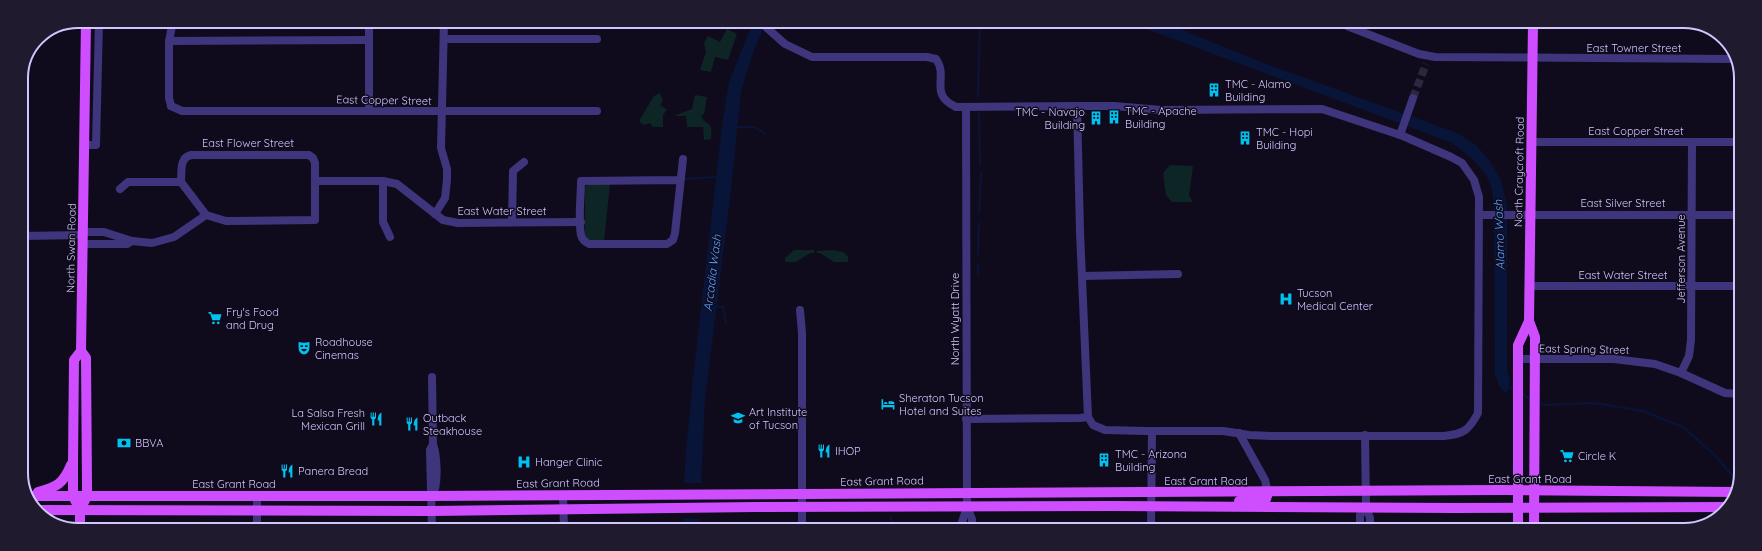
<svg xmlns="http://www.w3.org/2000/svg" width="1762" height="551" viewBox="0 0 1762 551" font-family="Quicksand,sans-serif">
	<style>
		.green { fill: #0e2526 }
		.water { fill: #081539 }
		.pier { fill: #100b1c }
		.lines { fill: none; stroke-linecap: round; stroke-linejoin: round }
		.stream { stroke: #081539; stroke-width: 2 }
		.minor-tunnel { stroke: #2d273e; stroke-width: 8; stroke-dasharray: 8 4; stroke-linecap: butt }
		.minor { stroke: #3f357c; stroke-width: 8 }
		.major { stroke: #ce4dff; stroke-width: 10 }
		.labels { text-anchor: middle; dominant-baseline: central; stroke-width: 3; stroke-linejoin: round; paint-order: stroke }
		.street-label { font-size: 11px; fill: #d2c6ff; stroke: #100b1c }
		.poi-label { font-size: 11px; fill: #d2c6ff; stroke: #100b1c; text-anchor: start }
		.water-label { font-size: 12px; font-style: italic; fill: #54a0ff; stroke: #100b1c }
		.rim { fill: none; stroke: #d2c6ff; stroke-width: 2 }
	</style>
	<rect width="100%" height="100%" fill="#100b1c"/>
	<g class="green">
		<polygon points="727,29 737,34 728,60 715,57 711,72 700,70 706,52 704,43 708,36 720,42"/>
		<polygon points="660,93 663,101 660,105 667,110 663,115 663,127 653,127 650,123 644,125 640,122 640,119 654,96"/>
		<path d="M 695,95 L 707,97 L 704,114 L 701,116 C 708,129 713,119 711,139 L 704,140 L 703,127 L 687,127 L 686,116 L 677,116 L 676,115 L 692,109 Z"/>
		<polygon points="1170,165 1193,166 1189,196 1193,202 1172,202 1166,195 1163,173"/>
		<polygon points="590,184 610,184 604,240 589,240 585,235 585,189 586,186"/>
		<polygon points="794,250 814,250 814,253 810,253 796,262 785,262 785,258"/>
		<polygon points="832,250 843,252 848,256 848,262 834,262 820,253 817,253 817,251"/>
	</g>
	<g class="water">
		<polygon points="753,22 766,22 752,55 741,92 731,190 705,399 699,529 683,529 685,464 692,387 722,126 729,82"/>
		<path d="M 1128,22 L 1163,22 L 1261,62 L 1457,133 L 1476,145 L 1489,160 L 1501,179 L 1507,206 L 1507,372 L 1510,380 L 1507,394 L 1500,387 L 1495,375 L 1494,205 C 1493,199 1493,192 1491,186 C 1484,166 1466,153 1450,142 Z"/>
	</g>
	<polygon class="pier" points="682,483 701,483 701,519 681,518"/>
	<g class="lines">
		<g class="stream">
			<polyline points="978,97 980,22"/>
			<polyline points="979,113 980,163"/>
			<polyline points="737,127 754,127 766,134"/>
			<polyline points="684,179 717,177"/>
			<polyline points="979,213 981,173"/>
			<polyline points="978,254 979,223"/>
			<polyline points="978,264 978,274"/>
			<polyline points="715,306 723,307 726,323"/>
			<polyline points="1506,385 1514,390"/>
			<polyline points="1522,394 1530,399"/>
			<polyline points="1538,402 1543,405 1594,403 1643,411 1683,427 1714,454 1739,483"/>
			<polyline points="891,517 891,529"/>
		</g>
		<polyline class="minor-tunnel" points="1413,98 1426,64"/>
		<g class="minor">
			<path d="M 762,22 L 767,28 L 785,44 L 812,57 L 927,57 L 936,59 C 949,77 928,94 956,107 L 1077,106"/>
			<polyline points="1344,23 1347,26 1419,54 1435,57 1735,59"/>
			<polyline points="444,39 597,39"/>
			<polyline points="169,41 369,40"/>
			<polyline points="171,106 182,111 597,111"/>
			<polyline points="171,106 169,98 169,41 173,21"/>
			<path d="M 1077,106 L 1114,106 L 1161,110 L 1322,109 L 1403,136 L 1451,157 L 1462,163 L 1474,180 L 1479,197 L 1478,413 C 1469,430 1464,434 1444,436 L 1271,436 L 1249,435 L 1223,431 L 1145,431 L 1105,430 L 1093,425 L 1088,417 L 1080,232 Z"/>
			<polyline points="369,111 369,21"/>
			<polyline points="1400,135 1413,98"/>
			<polyline points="1531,142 1741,142"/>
			<polyline points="84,145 96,145 99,21"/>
			<path d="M 680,180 L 581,181 C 581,197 578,219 581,235 C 582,239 585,242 589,244 L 667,244 L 673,240 L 675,233 L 683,159"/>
			<polyline points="316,181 383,181 397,184 443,220 458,223 581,222"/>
			<polyline points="383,181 383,222 390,237"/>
			<polyline points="120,189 128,182 181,182 206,215"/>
			<polyline points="435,214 445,198 447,180 447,169 441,148 444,21"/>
			<polyline points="1480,215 1740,215"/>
			<polyline points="512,222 513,171 524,162"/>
			<path d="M 83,232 L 104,232 L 132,241 L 152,243 L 174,237 L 206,215 L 226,221 L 315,220 L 315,163 L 313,158 L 309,155 L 191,155 C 179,158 182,171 181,182"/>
			<polyline points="21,236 83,235"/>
			<polyline points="83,244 127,244 132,241"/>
			<polyline points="1082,276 1178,274"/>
			<polyline points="1529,286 1740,286"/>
			<polyline points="800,310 802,333 802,529"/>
			<polyline points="1518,359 1614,359 1655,364 1681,373 1725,393 1739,394"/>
			<polyline points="1681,373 1689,356 1691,340 1692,142"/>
			<polyline points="432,377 433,444"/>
			<polyline points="966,419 1080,418 1088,417"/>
			<polyline points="1239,433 1265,480 1268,493"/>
			<polyline points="1365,435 1366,507"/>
			<polyline points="563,495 564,529"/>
			<polyline points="967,507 972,519 972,529"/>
			<polyline points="257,528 257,496"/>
			<path d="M 432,528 L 430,450 L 433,444 C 437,456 439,485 432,496"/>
			<polyline points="962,529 962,522 967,507 966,108"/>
			<polyline points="1151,529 1152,431"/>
			<polyline points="1360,530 1360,515 1366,507 1370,518 1370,530"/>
		</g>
		<g class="major">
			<polyline points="1529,321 1535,337 1534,530"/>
			<path d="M 38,492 C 57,487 63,484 71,465"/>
			<polyline points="28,496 432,496 1502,490 1737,492"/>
			<polyline points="1239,501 1266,499 1268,493"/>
			<polyline points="35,510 432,511 756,507 1113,506 1454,508 1726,507"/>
			<polyline points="80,510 73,496 73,462 74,360 81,351 86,21"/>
			<polyline points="80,528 80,510 87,496 87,486 86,358 81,351"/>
			<polyline points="1518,530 1518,345 1529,321 1533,23"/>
		</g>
	</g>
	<defs>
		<g id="building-bare" transform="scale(1.08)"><path d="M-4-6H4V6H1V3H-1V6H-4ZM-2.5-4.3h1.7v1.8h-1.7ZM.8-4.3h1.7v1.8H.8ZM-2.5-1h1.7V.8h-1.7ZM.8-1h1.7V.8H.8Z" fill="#00c2f1" stroke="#100b1c" stroke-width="2.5" paint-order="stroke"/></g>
		<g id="hospital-bare" transform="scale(1.08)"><path d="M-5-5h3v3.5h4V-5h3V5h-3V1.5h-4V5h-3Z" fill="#00c2f1" stroke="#100b1c" stroke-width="2.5" paint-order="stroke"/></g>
		<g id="supermarket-bare" transform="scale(1.08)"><path d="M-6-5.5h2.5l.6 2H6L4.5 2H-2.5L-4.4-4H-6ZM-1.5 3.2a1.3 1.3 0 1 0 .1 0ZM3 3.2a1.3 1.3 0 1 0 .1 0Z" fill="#00c2f1" stroke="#100b1c" stroke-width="2.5" paint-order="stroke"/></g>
		<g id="theatre-bare" transform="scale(1.08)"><path d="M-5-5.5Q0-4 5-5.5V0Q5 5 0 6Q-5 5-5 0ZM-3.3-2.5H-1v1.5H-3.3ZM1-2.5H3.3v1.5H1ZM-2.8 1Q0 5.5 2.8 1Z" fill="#00c2f1" stroke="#100b1c" stroke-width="2.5" paint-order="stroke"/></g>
		<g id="hotel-bare" transform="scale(1.08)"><path d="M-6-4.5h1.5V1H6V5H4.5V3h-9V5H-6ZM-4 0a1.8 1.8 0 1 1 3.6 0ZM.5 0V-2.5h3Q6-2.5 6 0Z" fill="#00c2f1" stroke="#100b1c" stroke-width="2.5" paint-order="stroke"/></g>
		<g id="university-bare" transform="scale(1.08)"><path d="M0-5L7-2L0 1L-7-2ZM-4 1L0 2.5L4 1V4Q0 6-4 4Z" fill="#00c2f1" stroke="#100b1c" stroke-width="2.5" paint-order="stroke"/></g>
		<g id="restaurant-bare" transform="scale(1.08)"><path d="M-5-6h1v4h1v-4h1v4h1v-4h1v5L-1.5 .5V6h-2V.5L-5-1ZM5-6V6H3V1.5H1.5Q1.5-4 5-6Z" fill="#00c2f1" stroke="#100b1c" stroke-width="2.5" paint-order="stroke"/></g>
		<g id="bank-bare" transform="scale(1.08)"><path d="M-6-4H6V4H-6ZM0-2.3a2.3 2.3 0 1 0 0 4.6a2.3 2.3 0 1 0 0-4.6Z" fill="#00c2f1" stroke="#100b1c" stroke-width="2.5" paint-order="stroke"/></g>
	</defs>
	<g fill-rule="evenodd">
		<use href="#building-bare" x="1214" y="90"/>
		<use href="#building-bare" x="1114" y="117"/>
		<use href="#building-bare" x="1096" y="118"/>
		<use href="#building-bare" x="1245" y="138"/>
		<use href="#hospital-bare" x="1286" y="299"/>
		<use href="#supermarket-bare" x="215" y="318"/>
		<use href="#theatre-bare" x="304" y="348"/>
		<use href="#hotel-bare" x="888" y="404"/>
		<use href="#university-bare" x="738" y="418"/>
		<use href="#restaurant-bare" x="376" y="419"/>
		<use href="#restaurant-bare" x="412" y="424"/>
		<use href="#bank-bare" x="124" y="443"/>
		<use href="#restaurant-bare" x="824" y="451"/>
		<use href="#supermarket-bare" x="1567" y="456"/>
		<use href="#building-bare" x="1104" y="460"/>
		<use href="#hospital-bare" x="524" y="462"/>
		<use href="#restaurant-bare" x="287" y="471"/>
	</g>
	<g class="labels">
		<g class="street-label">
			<text x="1634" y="48">East Towner Street</text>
			<text transform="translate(384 100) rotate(1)">East Copper Street</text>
			<text x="1636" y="131">East Copper Street</text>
			<text x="248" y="143">East Flower Street</text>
			<text transform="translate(1519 172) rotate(-89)">North Craycroft Road</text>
			<text x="1623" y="203">East Silver Street</text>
			<text x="502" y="211">East Water Street</text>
			<text transform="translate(71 248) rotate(-89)">North Swan Road</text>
			<text transform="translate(1681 259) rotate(-90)">Jefferson Avenue</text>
			<text x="1623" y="275">East Water Street</text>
			<text transform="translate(955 319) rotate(-90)">North Wyatt Drive</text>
			<text transform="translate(1584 349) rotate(1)">East Spring Street</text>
			<text x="1530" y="479">East Grant Road</text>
			<text transform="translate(882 481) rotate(-1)">East Grant Road</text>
			<text x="1206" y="481">East Grant Road</text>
			<text transform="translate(558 483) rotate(-1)">East Grant Road</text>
			<text x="234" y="484">East Grant Road</text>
		</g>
		<g class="poi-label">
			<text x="1225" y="84">TMC - Alamo<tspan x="1225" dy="13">Building</tspan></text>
			<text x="1125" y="111">TMC - Apache<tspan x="1125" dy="13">Building</tspan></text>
			<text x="1085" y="112" text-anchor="end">TMC - Navajo<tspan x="1085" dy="13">Building</tspan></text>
			<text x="1256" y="132">TMC - Hopi<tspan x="1256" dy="13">Building</tspan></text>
			<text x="1297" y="293">Tucson<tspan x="1297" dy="13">Medical Center</tspan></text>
			<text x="226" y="312">Fry's Food<tspan x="226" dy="13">and Drug</tspan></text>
			<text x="315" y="342">Roadhouse<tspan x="315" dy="13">Cinemas</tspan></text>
			<text x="899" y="398">Sheraton Tucson<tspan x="899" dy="13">Hotel and Suites</tspan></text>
			<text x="749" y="412">Art Institute<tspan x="749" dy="13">of Tucson</tspan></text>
			<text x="365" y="413" text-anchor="end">La Salsa Fresh<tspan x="365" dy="13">Mexican Grill</tspan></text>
			<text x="423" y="418">Outback<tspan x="423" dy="13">Steakhouse</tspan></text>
			<text x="135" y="443">BBVA</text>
			<text x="835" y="451">IHOP</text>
			<text x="1115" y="454">TMC - Arizona<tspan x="1115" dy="13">Building</tspan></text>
			<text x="1578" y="456">Circle K</text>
			<text x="535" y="462">Hanger Clinic</text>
			<text x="298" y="471">Panera Bread</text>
		</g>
		<g class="water-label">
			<text transform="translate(1499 235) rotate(-92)">Alamo Wash</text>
			<text transform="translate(712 273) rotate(-83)">Arcadia Wash</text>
		</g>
	</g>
	<path d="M0 0H1762V551H0ZM78 28H1684A50 50 0 0 1 1734 78V473A50 50 0 0 1 1684 523H78A50 50 0 0 1 28 473V78A50 50 0 0 1 78 28Z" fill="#201a2e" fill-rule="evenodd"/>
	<path class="rim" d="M78 28H1684A50 50 0 0 1 1734 78V473A50 50 0 0 1 1684 523H78A50 50 0 0 1 28 473V78A50 50 0 0 1 78 28Z"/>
</svg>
